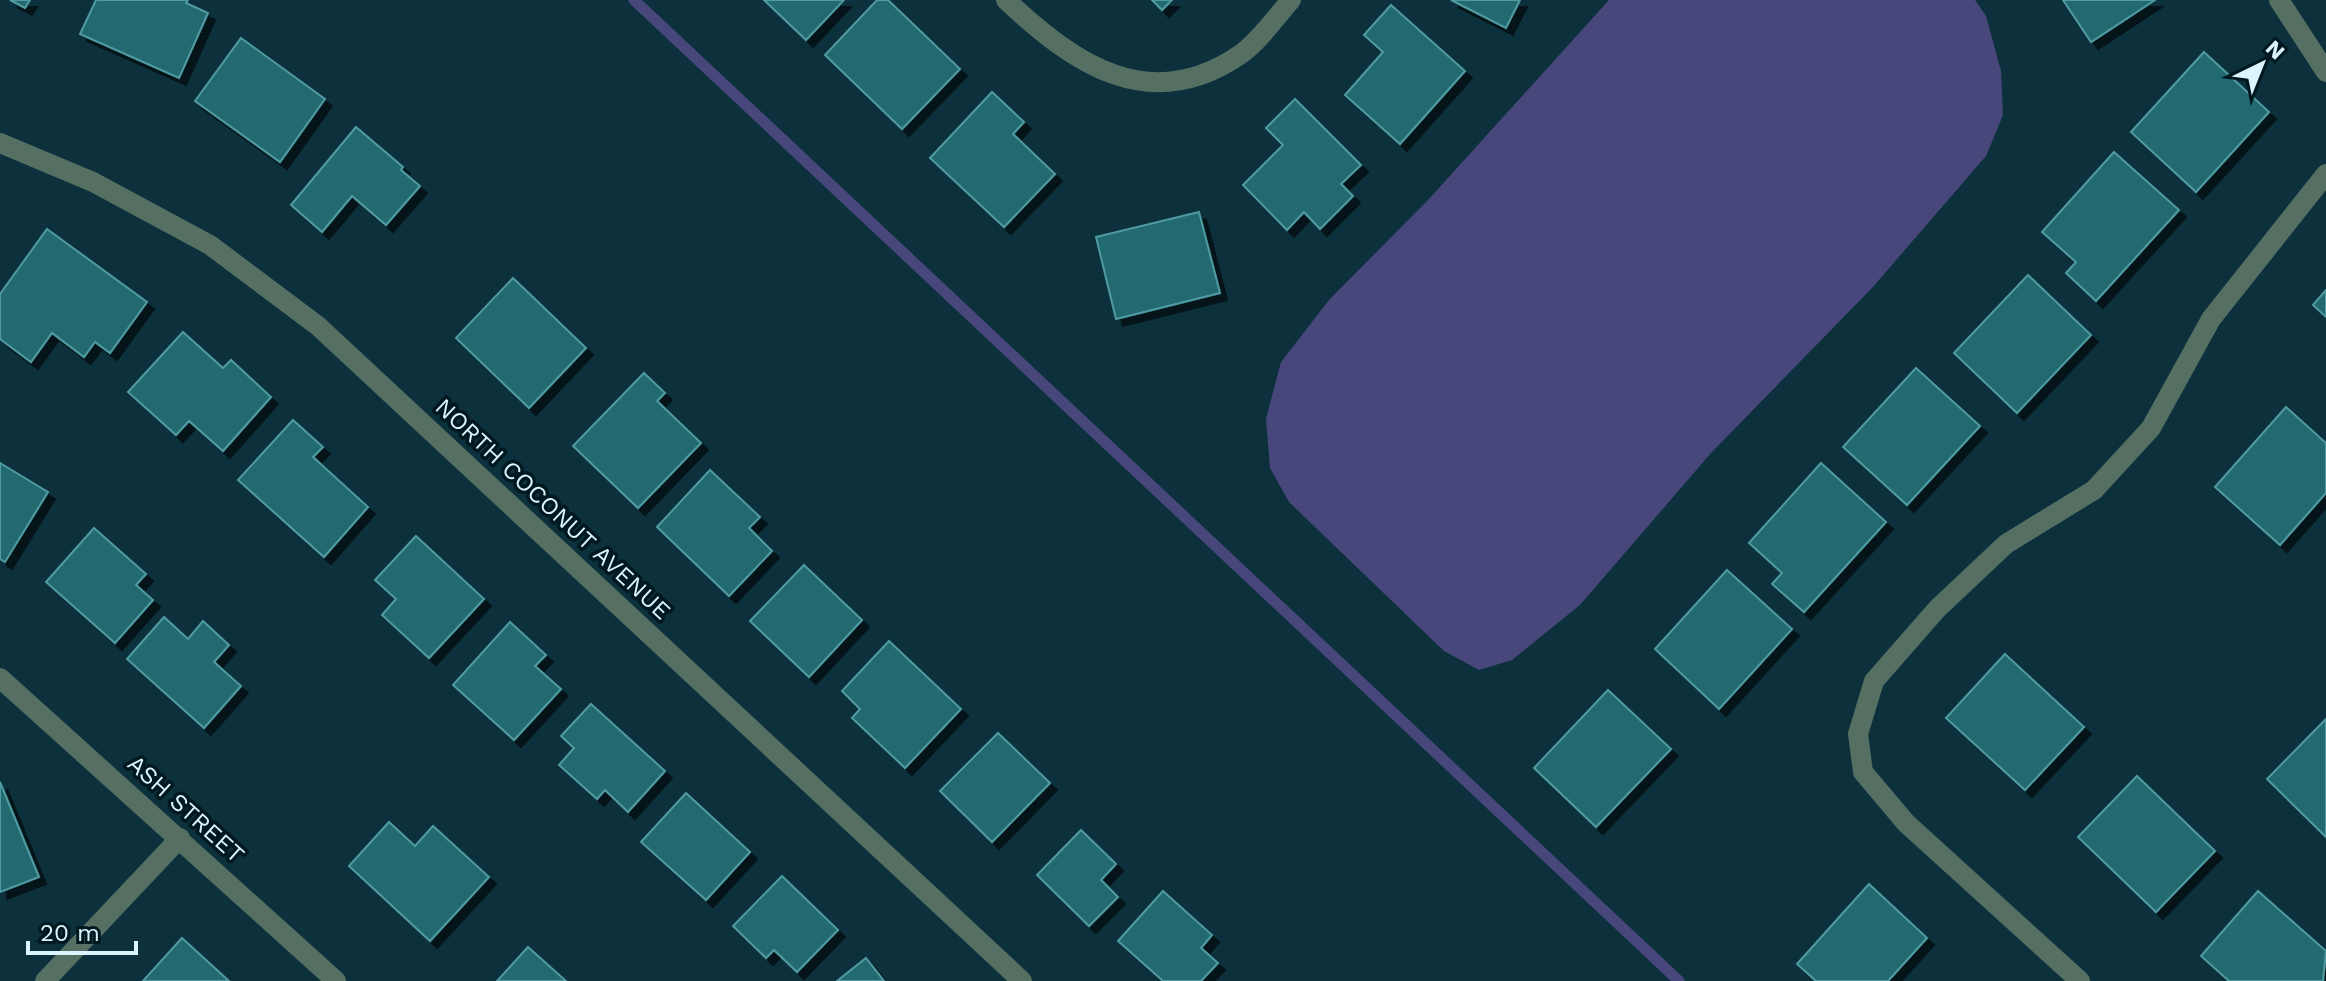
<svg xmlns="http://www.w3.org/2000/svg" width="2326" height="981" viewBox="0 0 2326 981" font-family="'Work Sans',sans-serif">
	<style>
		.water { fill: #48477b }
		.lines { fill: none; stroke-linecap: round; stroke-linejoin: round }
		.stream { stroke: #48477b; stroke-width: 11 }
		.building { fill: #24696f; stroke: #4f9ba1; stroke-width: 2; filter: url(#shadow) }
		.minor { stroke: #557063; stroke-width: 20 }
		.labels { text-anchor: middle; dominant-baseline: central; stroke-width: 7; stroke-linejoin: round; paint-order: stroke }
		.street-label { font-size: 24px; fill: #dbf5fe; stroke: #001820 }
	</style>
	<defs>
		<filter id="shadow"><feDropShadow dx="7" dy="7" stdDeviation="0" flood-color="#0009"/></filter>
	</defs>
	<rect width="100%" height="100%" fill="#0c313c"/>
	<polygon class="water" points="1609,0 1975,0 1986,16 2001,71 2003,115 1986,156 1872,288 1711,453 1580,605 1512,660 1479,670 1444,651 1289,502 1270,468 1266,419 1281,362 1329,300 1429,199"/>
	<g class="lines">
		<polyline class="stream" points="634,0 1679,981"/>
	</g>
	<g class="building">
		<polygon points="10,0 30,0 25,8"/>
		<polygon points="96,0 188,0 186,3 208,13 179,78 80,34"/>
		<polygon points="764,0 844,0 806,40"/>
		<polygon points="877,0 888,0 960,69 902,129 825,55"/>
		<polygon points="1152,0 1172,0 1162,10"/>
		<polygon points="1451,0 1520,0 1506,28"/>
		<polygon points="2063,0 2155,0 2091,42"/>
		<polygon points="1391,5 1465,71 1400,144 1345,95 1383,52 1364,35"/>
		<polygon points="241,38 325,99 280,162 195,101"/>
		<polygon points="2204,52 2269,112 2196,192 2131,132"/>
		<polygon points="992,92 1024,122 1013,134 1055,174 1004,227 930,158"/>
		<polygon points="1295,99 1361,165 1341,184 1353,196 1320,229 1304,212 1287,230 1243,185 1283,145 1266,128"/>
		<polygon points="356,127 403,167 401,170 420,186 386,225 352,196 322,232 291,205"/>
		<polygon points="2114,152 2179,210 2096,301 2066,273 2076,262 2042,232"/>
		<polygon points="1199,212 1220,293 1116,319 1096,237"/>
		<polygon points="47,229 147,302 110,353 95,342 84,357 52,333 31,362 0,339 0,294"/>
		<polygon points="2028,275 2091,335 2017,413 1954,353"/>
		<polygon points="513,278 586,348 529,408 456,338"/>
		<polygon points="2326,290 2326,317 2313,305"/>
		<polygon points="183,332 223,368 231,360 271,397 223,451 189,421 176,435 128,392"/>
		<polygon points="1916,368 1980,426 1907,505 1843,447"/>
		<polygon points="644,373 665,393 657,401 701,443 638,508 573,446"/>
		<polygon points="2286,407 2326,443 2326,493 2280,545 2215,487"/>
		<polygon points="293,420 323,447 313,457 368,507 324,557 238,480"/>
		<polygon points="0,463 48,492 5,562 0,559"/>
		<polygon points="1821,463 1886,522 1804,612 1772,584 1782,573 1749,543"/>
		<polygon points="710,470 760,517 749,528 772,551 729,596 657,527"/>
		<polygon points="94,528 146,574 136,585 153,600 115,643 46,582"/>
		<polygon points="416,536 484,599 429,658 382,615 396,599 375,580"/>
		<polygon points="804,565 862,620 809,677 750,621"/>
		<polygon points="1727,570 1792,629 1719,709 1655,649"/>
		<polygon points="164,617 188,639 203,621 229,645 214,662 241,686 204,728 127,659"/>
		<polygon points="510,622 546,655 535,666 561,689 514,740 453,685"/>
		<polygon points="889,641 961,709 905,768 852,718 860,709 842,691"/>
		<polygon points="2005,654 2084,727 2025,790 1946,718"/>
		<polygon points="1608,690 1671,749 1596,827 1534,768"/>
		<polygon points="591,704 665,771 628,812 605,790 597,799 559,765 574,748 561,736"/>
		<polygon points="2326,719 2326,837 2267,779"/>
		<polygon points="998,733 1050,783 992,842 940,791"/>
		<polygon points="2137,776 2215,851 2156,912 2078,837"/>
		<polygon points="0,782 39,877 0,892"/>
		<polygon points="686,793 750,852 706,900 641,842"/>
		<polygon points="389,822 415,846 433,826 489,877 430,941 349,866"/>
		<polygon points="1081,830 1116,864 1101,880 1118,897 1089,926 1037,875"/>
		<polygon points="782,876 838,930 797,972 774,950 766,958 733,926"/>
		<polygon points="1869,884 1927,938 1888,981 1816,981 1797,964"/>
		<polygon points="1163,891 1212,935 1201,948 1218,963 1201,981 1163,981 1118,941"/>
		<polygon points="2258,891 2326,951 2323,981 2229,981 2201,956"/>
		<polygon points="182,938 229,981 143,981"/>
		<polygon points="528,947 566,981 497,981"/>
		<polygon points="866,958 884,981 837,981"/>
	</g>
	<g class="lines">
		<g class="minor">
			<path d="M 1006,0 C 1074,64 1150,117 1241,54 C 1260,40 1276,17 1291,0"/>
			<polyline points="2279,0 2326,72"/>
			<polyline points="0,143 93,182 210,245 318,326 1022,981"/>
			<polyline points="0,678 336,981"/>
			<polyline points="45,981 180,838"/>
			<polyline points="2080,981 1906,823 1863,772 1858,734 1874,681 1937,609 2006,544 2094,490 2151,428 2211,319 2326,174"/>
		</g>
	</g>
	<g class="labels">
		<g class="street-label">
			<text transform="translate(553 509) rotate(43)">NORTH COCONUT AVENUE</text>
			<text transform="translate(186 809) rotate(42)">ASH STREET</text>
		</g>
	</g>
	<g transform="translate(2262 64) rotate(43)" stroke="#001820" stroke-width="6" paint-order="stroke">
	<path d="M0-6L14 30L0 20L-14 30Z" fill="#dbf5fe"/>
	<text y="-12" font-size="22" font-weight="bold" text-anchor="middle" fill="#dbf5fe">N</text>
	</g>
	<path d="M28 941v12h108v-12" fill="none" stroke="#dbf5fe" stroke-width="4"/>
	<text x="40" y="941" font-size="24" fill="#dbf5fe" stroke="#001820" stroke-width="6" paint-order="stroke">20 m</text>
</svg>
